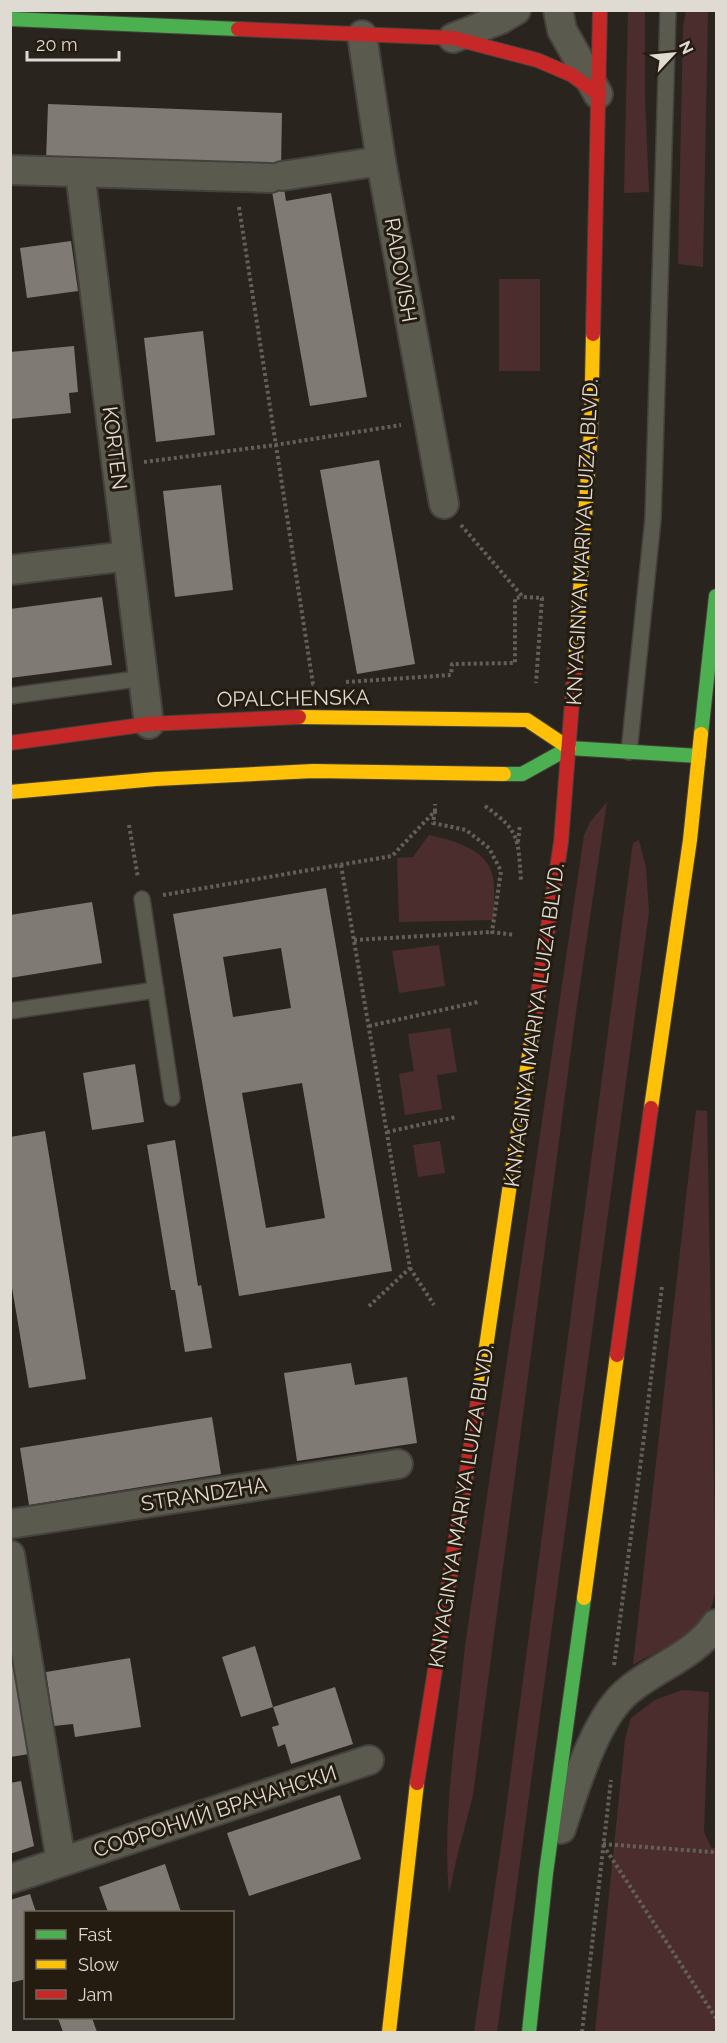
<svg xmlns="http://www.w3.org/2000/svg" width="727" height="2043" viewBox="0 0 727 2043" font-family="Raleway,sans-serif">
	<style>
		.green { fill: #4c2d2e }
		.building { fill: #7f7a74; fill-rule: evenodd }
		.lines { fill: none; stroke-linecap: round; stroke-linejoin: round }
		.lane-casing { stroke: #45413c; stroke-width: 18 }
		.street-casing { stroke: #45413c; stroke-width: 32 }
		.fast-casing { stroke: #45413c; stroke-width: 16 }
		.slow-casing { stroke: #45413c; stroke-width: 16 }
		.jam-casing { stroke: #45413c; stroke-width: 16 }
		.path { stroke: #626057; stroke-width: 4; stroke-dasharray: 3 3; stroke-linecap: butt }
		.lane { stroke: #5b5a4f; stroke-width: 15 }
		.street { stroke: #5b5a4f; stroke-width: 28 }
		.fast { stroke: #4caf50; stroke-width: 14 }
		.slow { stroke: #ffc107; stroke-width: 14 }
		.jam { stroke: #c62828; stroke-width: 14 }
		.labels { text-anchor: middle; dominant-baseline: central; stroke-width: 6; stroke-linejoin: round; paint-order: stroke }
		.street-label { font-size: 21px; fill: #dfdad2; stroke: #241c10 }
	</style>
	<rect width="100%" height="100%" fill="#29251e"/>
	<g class="green">
		<polygon points="628,11 645,11 645,99 649,192 624,193"/>
		<polygon points="686,11 708,11 703,267 678,264 683,27"/>
		<rect x="499" y="279" width="41" height="92"/>
		<path d="M 607,802 L 575,1019 L 473,1795 L 456,1861 L 449,1894 C 442,1812 457,1728 465,1646 L 584,835 L 590,822 Z"/>
		<path d="M 429,835 C 453,841 487,848 493,877 C 495,890 494,906 494,920 L 399,922 L 397,858 L 413,857 Z"/>
		<polygon points="639,840 646,868 649,912 497,2032 474,2032 504,1825 632,849 633,843"/>
		<polygon points="439,945 445,986 399,993 392,951"/>
		<polygon points="450,1028 457,1072 437,1075 442,1109 405,1115 399,1074 414,1071 408,1034"/>
		<path d="M 696,1110 L 707,1111 L 716,1589 C 714,1597 712,1608 707,1616 C 690,1640 658,1650 633,1665 Z"/>
		<polygon points="440,1141 445,1173 418,1177 413,1145"/>
		<polygon points="682,1690 709,1692 704,1832 711,1847 716,1849 716,2032 595,2032 625,1739 631,1718 655,1700"/>
	</g>
	<g class="building">
		<polygon points="48,104 282,113 281,169 286,201 331,193 367,397 310,406 268,169 46,161"/>
		<polygon points="71,241 78,291 27,298 20,248"/>
		<polygon points="203,331 215,435 156,442 144,338"/>
		<polygon points="74,346 78,392 69,393 71,413 10,419 10,352"/>
		<polygon points="379,460 415,664 357,674 320,470"/>
		<polygon points="221,485 233,590 175,597 163,491"/>
		<polygon points="102,597 112,665 10,678 10,609"/>
		<path d="M 326,888 L 392,1271 L 239,1296 L 173,914 ZM 281,948 L 291,1008 L 233,1017 L 223,957 ZM 302,1083 L 325,1218 L 266,1228 L 242,1093 Z"/>
		<polygon points="92,902 102,963 10,978 10,915"/>
		<polygon points="135,1064 144,1122 92,1130 83,1073"/>
		<polygon points="45,1131 86,1379 29,1388 10,1276 10,1137"/>
		<polygon points="175,1140 198,1286 201,1285 212,1348 185,1352 175,1290 171,1290 147,1145"/>
		<polygon points="351,1363 355,1385 407,1377 417,1443 297,1461 284,1373"/>
		<polygon points="212,1417 221,1474 29,1505 20,1448"/>
		<polygon points="10,1622 36,1753 10,1757"/>
		<polygon points="255,1646 273,1707 241,1717 222,1657"/>
		<polygon points="130,1658 141,1727 75,1737 73,1724 54,1726 46,1672"/>
		<polygon points="335,1687 353,1744 291,1764 285,1744 278,1747 272,1727 279,1725 273,1707"/>
		<polygon points="21,1781 34,1846 10,1854 10,1783"/>
		<polygon points="340,1795 361,1859 249,1896 227,1833"/>
		<polygon points="165,1864 181,1912 108,1912 99,1887"/>
		<polygon points="30,1894 36,1912 26,1912 26,1979 10,1983 10,1900"/>
		<polygon points="58,2018 92,2018 97,2032 63,2032"/>
	</g>
	<g class="lines">
		<g class="lane-casing">
			<g id="lane">
				<polyline points="10,696 144,678"/>
				<polyline points="629,752 653,519 668,10"/>
				<polyline points="142,899 172,1098"/>
				<polyline points="10,1011 156,990"/>
			</g>
		</g>
		<g class="street-casing">
			<g id="street">
				<polyline points="558,10 562,30 598,94"/>
				<polyline points="362,35 381,161 444,504"/>
				<polyline points="453,38 501,19 516,10"/>
				<polyline points="10,170 270,178"/>
				<polyline points="80,173 149,724"/>
				<polyline points="282,176 381,161"/>
				<polyline points="10,570 128,556"/>
				<polyline points="10,1524 398,1464"/>
				<polyline points="10,1555 61,1861"/>
				<path d="M 561,1829 C 575,1788 595,1717 629,1690 C 657,1667 695,1655 716,1624"/>
				<polyline points="10,1879 369,1760"/>
			</g>
		</g>
		<g class="fast-casing">
			<g id="fast">
				<polyline points="10,19 238,29"/>
				<polyline points="701,734 716,596"/>
				<polyline points="504,774 522,774 569,748 699,756"/>
				<polyline points="529,2032 546,1873 584,1598"/>
			</g>
		</g>
		<g class="slow-casing">
			<g id="slow">
				<polyline points="575,664 591,430 593,334"/>
				<polyline points="299,717 527,720 569,748"/>
				<polyline points="10,792 156,779 313,771 504,774"/>
				<polyline points="651,1108 690,840 701,734"/>
				<polyline points="480,1388 535,1014"/>
				<polyline points="584,1598 617,1355"/>
				<polyline points="389,2032 417,1783"/>
			</g>
		</g>
		<g class="jam-casing">
			<g id="jam">
				<polyline points="238,29 453,38 537,60 572,75 599,95"/>
				<polyline points="593,334 600,10"/>
				<polyline points="10,743 149,724 299,717"/>
				<polyline points="535,1014 561,842 575,664"/>
				<polyline points="617,1355 651,1108"/>
				<polyline points="417,1783 480,1388"/>
			</g>
		</g>
		<g class="path">
			<polyline points="239,207 313,684 314,684"/>
			<polyline points="144,462 275,445 401,425"/>
			<polyline points="461,525 523,597 542,598 536,683"/>
			<polyline points="346,682 451,675 452,664 515,663 515,598 523,597"/>
			<path d="M 485,806 C 520,831 518,839 521,880"/>
			<polyline points="435,811 433,823 466,830 489,848 501,871 492,932 515,935"/>
			<polyline points="129,825 138,878"/>
			<polyline points="518,842 520,825"/>
			<polyline points="341,865 410,1268 367,1308"/>
			<polyline points="163,895 392,856 435,811 435,804"/>
			<polyline points="354,940 492,932"/>
			<polyline points="369,1026 478,1002"/>
			<polyline points="387,1132 456,1117"/>
			<polyline points="410,1268 434,1305"/>
			<polyline points="614,1665 644,1437 662,1286"/>
			<polyline points="603,1844 712,1852 716,1849"/>
			<polyline points="603,1845 716,2018"/>
			<polyline points="582,2032 611,1780"/>
		</g>
		<use href="#lane" class="lane"/>
		<use href="#street" class="street"/>
		<use href="#fast" class="fast"/>
		<use href="#slow" class="slow"/>
		<use href="#jam" class="jam"/>
	</g>
	<g class="labels">
		<g class="street-label">
			<text transform="translate(401 270) rotate(80)">RADOVISH</text>
			<text transform="translate(115 448) rotate(83)">KORTEN</text>
			<text transform="translate(582 542) rotate(-87)">KNYAGINYA MARIYA LUIZA BLVD.</text>
			<text transform="translate(293 698) rotate(-1)">OPALCHENSKA</text>
			<text transform="translate(534 1025) rotate(-82)">KNYAGINYA MARIYA LUIZA BLVD.</text>
			<text transform="translate(204 1494) rotate(-9)">STRANDZHA</text>
			<text transform="translate(461 1506) rotate(-81)">KNYAGINYA MARIYA LUIZA BLVD.</text>
			<text transform="translate(215 1811) rotate(-18)">СОФРОНИЙ ВРАЧАНСКИ</text>
		</g>
	</g>
	<rect width="727" height="2043" fill="none" stroke="#dfdad2" stroke-width="24"/>
	<rect x="24" y="1911" width="210" height="108" fill="#241c10" stroke="#6f685e" stroke-width="1.5"/>
	<rect x="36" y="1930" width="30" height="9" fill="#4caf50" stroke="#6f685e" stroke-width="1.5"/>
	<text x="78" y="1941" font-size="18" fill="#dfdad2">Fast</text>
	<rect x="36" y="1960" width="30" height="9" fill="#ffc107" stroke="#6f685e" stroke-width="1.5"/>
	<text x="78" y="1971" font-size="18" fill="#dfdad2">Slow</text>
	<rect x="36" y="1990" width="30" height="9" fill="#c62828" stroke="#6f685e" stroke-width="1.5"/>
	<text x="78" y="2001" font-size="18" fill="#dfdad2">Jam</text>
	<g transform="translate(673 54) rotate(64)" stroke="#241c10" stroke-width="4.5" paint-order="stroke">
	<path d="M0-4.5L10 22L0 15L-10 22Z" fill="#dfdad2"/>
	<text y="-9" font-size="16" font-weight="bold" text-anchor="middle" fill="#dfdad2">N</text>
	</g>
	<path d="M27 51v9h92v-9" fill="none" stroke="#dfdad2" stroke-width="3"/>
	<text x="36" y="51" font-size="18" fill="#dfdad2" stroke="#241c10" stroke-width="4.5" paint-order="stroke">20 m</text>
</svg>
